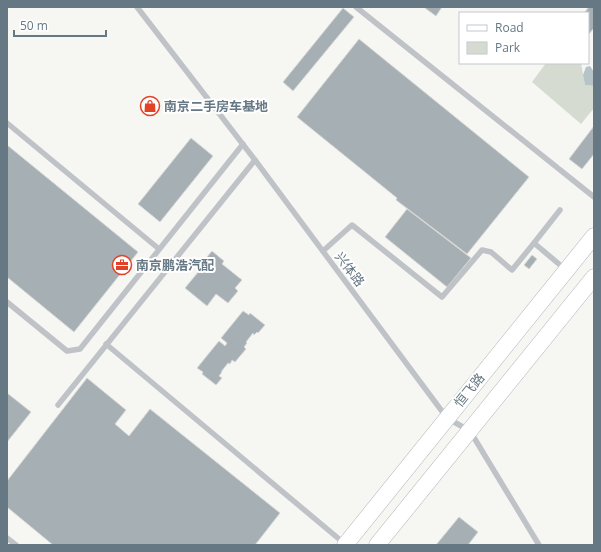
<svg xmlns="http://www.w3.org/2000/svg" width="601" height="552" viewBox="0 0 601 552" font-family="'Open Sans','Noto Sans SC',sans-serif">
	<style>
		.green { fill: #d6dbd2 }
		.water { fill: #b6c4c7 }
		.building { fill: #a6afb4; stroke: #d7d7d5 }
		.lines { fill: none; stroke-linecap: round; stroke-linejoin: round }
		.secondary-casing { stroke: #b1b7bb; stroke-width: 17 }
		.service { stroke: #bfc3c7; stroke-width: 5.5 }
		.secondary { stroke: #fff; stroke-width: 16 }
		.labels { text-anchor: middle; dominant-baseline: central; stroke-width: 4; stroke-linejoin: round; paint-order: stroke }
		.poi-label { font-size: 13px; font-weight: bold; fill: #657884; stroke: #fff; text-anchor: start }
		.street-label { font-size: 13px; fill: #657884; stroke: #fff }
	</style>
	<rect width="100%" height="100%" fill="#f6f6f3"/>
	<polygon class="green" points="546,63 581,63 585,85 594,86 594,108 581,124 532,82"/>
	<polygon class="water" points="590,66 594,72 594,86 585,85 583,75 586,67"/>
	<g class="building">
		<polygon points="425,7 442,7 436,16 425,8"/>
		<polygon points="589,7 594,7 594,28 588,35 588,13 584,13"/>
		<polygon points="343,8 354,17 293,91 283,82"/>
		<polygon points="359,39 529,177 467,254 396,200 397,198 297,117"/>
		<polygon points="594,126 594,154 582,169 569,159"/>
		<polygon points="191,138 213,156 160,222 138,204"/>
		<polygon points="7,145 138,252 74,332 7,277"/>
		<polygon points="407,209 471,258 447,287 385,237"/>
		<polygon points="212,251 224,261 222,264 242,280 235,288 238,291 228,303 216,294 207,306 185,288 204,265 202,263"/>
		<polygon points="532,255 537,259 529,269 524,265"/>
		<polygon points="243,311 249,315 250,313 265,325 258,333 257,332 254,335 253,333 246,342 247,343 244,347 246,349 235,362 232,360 230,364 228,363 221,372 222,372 219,376 222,378 216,385 202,374 203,372 197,368 219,341 225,346 227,343 221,338"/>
		<polygon points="87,378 126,410 115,424 129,436 150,409 280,513 255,545 53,545 7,507 7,481"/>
		<polygon points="7,393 31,412 7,442"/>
		<polygon points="459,517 478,532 468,545 436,545"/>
	</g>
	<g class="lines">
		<g class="secondary-casing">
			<g id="secondary">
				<polyline points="345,545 594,236"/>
				<polyline points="377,545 594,277"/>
			</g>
		</g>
		<g class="service">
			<polyline points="137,7 255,160 447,418 470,431 539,545"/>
			<polyline points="356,7 594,197"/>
			<polyline points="7,123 159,249"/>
			<polyline points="560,210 534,243 566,270"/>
			<polyline points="323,251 352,225 442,297 482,250 491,252 512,270 534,243"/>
			<polyline points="7,302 67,351 80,349 243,144"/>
			<polyline points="106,344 345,544"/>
			<polyline points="58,405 255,160"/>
			<polyline points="7,538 16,545"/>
		</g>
		<use href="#secondary" class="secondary"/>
	</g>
	<defs>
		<g id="shop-ring" transform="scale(1)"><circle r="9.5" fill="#fff" stroke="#e24326" stroke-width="1.5"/><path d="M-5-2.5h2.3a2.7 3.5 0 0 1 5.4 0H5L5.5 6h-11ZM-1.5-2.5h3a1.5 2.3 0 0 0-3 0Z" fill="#e24326"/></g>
		<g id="office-ring" transform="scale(1)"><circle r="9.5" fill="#fff" stroke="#e24326" stroke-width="1.5"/><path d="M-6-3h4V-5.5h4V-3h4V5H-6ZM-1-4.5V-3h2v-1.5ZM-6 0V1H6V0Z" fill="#e24326"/></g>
	</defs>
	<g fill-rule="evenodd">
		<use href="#shop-ring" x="150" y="106"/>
		<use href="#office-ring" x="122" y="265"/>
	</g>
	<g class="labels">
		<g class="poi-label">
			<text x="164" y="106">南京二手房车基地</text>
			<text x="136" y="265">南京鹏浩汽配</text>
		</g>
		<g class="street-label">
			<text transform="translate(350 269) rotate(53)">兴体路</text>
			<text transform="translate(469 390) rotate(-51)">恒飞路</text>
		</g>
	</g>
	<rect width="601" height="552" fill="none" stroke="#657884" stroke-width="16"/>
	<rect x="459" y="12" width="130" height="52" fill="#ffffff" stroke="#c1c9ce"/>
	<rect x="467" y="25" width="20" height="6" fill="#ffffff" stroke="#c1c9ce"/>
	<text x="495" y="32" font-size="12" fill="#657884">Road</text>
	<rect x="467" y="42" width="20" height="12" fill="#d6dbd2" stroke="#c1c9ce"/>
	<text x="495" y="52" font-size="12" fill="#657884">Park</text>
	<path d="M14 30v6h92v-6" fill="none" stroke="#657884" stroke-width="2"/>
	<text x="20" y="30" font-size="12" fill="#657884" stroke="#ffffff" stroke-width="3" paint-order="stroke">50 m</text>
</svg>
